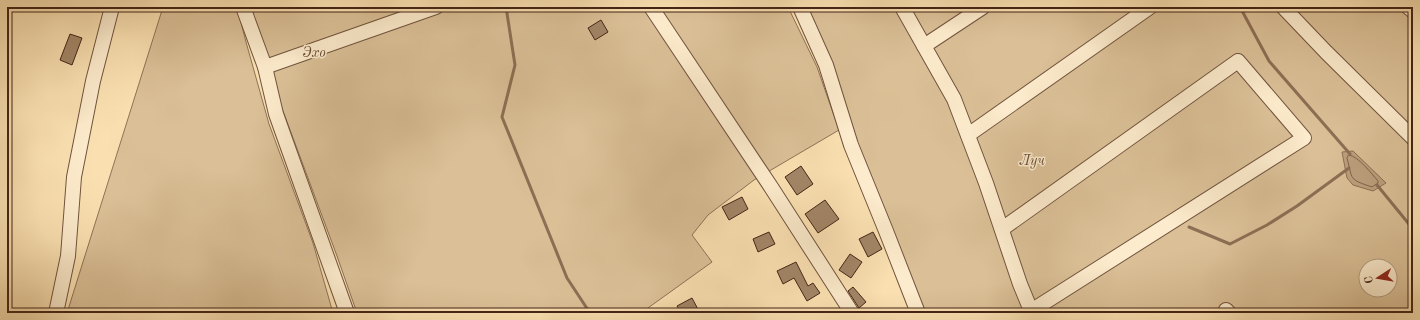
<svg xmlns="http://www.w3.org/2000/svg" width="1420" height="320" viewBox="0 0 1420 320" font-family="'Old Standard TT',serif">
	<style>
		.green { fill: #dbc097; stroke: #8f7257; fill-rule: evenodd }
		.water { fill: #bca07d; stroke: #8c6f54 }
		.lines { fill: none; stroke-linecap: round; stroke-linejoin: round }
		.shore { stroke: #80624a; stroke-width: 1 }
		.stream { stroke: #8c6f54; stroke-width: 3 }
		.building { fill: #a28667; stroke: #432517 }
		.minor-casing { stroke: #71543e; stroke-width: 16 }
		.minor { stroke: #fcebcc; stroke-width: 14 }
		.labels { text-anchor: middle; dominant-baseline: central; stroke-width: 3; stroke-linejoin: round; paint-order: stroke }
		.park-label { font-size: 14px; font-style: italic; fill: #694c37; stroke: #fcebcc }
	</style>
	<rect width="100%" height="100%" fill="#fae0b1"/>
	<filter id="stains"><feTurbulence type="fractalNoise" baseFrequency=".005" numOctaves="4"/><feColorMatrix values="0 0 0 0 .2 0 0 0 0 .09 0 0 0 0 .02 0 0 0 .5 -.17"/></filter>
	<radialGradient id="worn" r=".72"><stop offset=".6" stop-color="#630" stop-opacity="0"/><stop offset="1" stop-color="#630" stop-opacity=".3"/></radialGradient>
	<g class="green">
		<polygon points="163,7 237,7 246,42 269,124 313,243 333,313 67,313"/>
		<polygon points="249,7 788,7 817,67 839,130 754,180 708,215 692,235 712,262 641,313 357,313 337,256 283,111"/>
		<path d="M 806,7 L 1413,7 L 1413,313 L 924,313 L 856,146 ZM 1366,266 L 1390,266 L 1390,290 L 1366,290 Z"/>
	</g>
	<polygon class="water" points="1353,151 1386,183 1373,191 1353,185 1347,178 1342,152"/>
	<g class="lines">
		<path class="shore" d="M 1349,155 C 1358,156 1372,174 1378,181 L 1378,183 L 1372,187 C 1348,179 1353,180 1347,158 Z"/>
		<g class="stream">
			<polyline points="506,7 515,65 502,117 567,278 590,313"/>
			<polyline points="1240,7 1269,61 1350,154"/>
			<polyline points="1377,185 1413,229"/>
			<polyline points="1189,227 1230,244 1267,225 1297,206 1349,168"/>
		</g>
	</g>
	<g class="building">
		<polygon points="601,20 608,32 595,40 588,28"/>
		<polygon points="70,34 82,38 72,65 60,60"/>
		<polygon points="801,166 813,184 797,195 785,177"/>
		<polygon points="742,197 748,209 729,220 722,207"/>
		<polygon points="825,200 839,219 818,233 805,214"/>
		<polygon points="769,232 775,244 758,252 753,239"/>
		<polygon points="873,232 882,249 868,257 859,239"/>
		<polygon points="850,254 862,262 851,278 839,270"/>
		<polygon points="796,262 808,286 813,283 820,293 807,301 794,278 783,284 777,271"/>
		<polygon points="853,287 866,302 859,308 848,291"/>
		<polygon points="692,298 700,313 681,313 677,306"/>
	</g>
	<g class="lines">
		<g class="minor-casing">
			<g id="minor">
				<polyline points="243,7 265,67 276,114 347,313"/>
				<polyline points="651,7 771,187 852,313"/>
				<polyline points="800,7 826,65 851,145 886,231 918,313"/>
				<polyline points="902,7 954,99 986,183 1020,284 1032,313"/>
				<polyline points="1283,7 1326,52 1413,138"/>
				<polyline points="1408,7 1413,11"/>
				<polyline points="924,46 983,7"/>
				<polyline points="265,67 436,7"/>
				<polyline points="968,135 1150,7"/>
				<polyline points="1002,229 1238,61 1304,138 1031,311"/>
				<polyline points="1226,310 1229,313"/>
				<polyline points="56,313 68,256 74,177 93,81 112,7"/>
			</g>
		</g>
		<use href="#minor" class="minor"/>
	</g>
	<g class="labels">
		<g class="park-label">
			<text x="314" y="53">Эхо</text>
			<text x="1032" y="161">Луч</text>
		</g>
	</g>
	<rect width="1420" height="320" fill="none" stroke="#fae0b1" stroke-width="24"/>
	<rect x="8" y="8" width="1404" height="304" fill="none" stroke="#432517" stroke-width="2"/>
	<rect x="12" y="12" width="1396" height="296" fill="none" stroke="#432517"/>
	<g transform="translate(1378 278) rotate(258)"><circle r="19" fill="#fcebcc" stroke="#b29c84"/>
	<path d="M0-3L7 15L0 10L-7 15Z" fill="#8f2418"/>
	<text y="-6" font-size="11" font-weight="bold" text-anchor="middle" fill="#432517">С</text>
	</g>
	<rect width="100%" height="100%" filter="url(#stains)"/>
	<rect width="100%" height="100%" fill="url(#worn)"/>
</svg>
